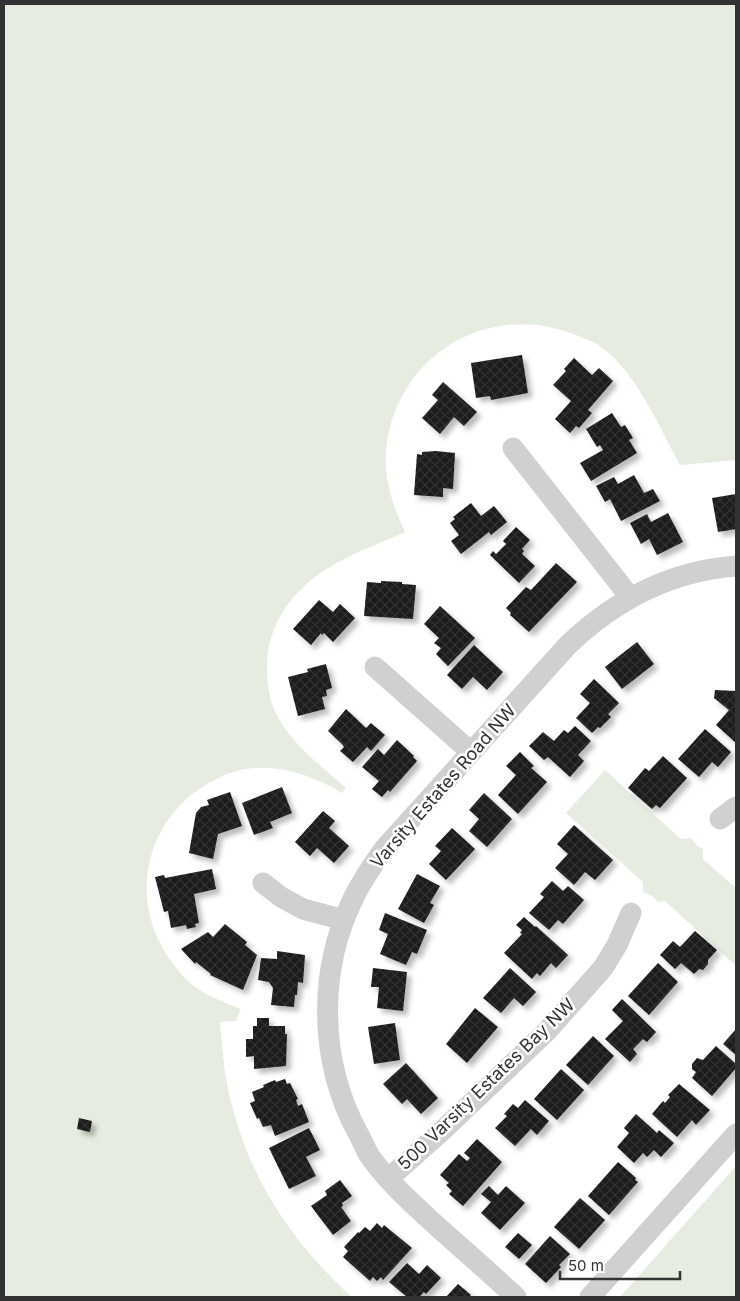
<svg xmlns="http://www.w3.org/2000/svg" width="740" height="1301" viewBox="0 0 740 1301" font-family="Inter,sans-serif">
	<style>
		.green { fill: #e6ecdf }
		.building { fill: url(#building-cross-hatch); filter: url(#shadow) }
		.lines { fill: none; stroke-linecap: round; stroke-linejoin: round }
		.minor { stroke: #d0d0d0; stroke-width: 21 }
		.labels { text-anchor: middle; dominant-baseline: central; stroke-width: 5; stroke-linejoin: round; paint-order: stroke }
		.street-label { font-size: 18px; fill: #333; stroke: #fff }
	</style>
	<defs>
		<pattern id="building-cross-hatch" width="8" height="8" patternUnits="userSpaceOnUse" patternTransform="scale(1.25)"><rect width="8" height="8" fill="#1a1a1a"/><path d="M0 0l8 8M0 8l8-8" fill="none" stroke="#333"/></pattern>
		<filter id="shadow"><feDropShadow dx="4.5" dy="4.5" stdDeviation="2.5" flood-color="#0004"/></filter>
	</defs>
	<rect width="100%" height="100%" fill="#fff"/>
	<g class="green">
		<path d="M 4,4 L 736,4 L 736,460 L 680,465 C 658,425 636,370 597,344 C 590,340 581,337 573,334 C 491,302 404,351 388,437 C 381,470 391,502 405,532 C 358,553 308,568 281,615 C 272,630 267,648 267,666 C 267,688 270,708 284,727 C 300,751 325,769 346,788 L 342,793 C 309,773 268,760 230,773 C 223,775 216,780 209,783 C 154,814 132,879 157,937 C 165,954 176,970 190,983 C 205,995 223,1002 241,1009 L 236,1021 L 220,1022 C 222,1047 224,1073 230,1098 C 249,1178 291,1242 352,1297 L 4,1297 Z"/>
		<polygon points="605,770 681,839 691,838 697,846 703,849 703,859 736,888 736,966 665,901 658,902 652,896 643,892 643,882 566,813"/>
		<polygon points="736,1166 736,1297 620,1297"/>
	</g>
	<g class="building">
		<polygon points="522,355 528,393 491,400 490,396 476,398 471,363"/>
		<polygon points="574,358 592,375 599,368 613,381 588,410 592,413 579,428 576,426 570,433 555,419 571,401 553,385 566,371 564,369"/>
		<polygon points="443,382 477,412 464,426 454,417 440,434 422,418 438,400 432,395"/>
		<polygon points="612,413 621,427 625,425 633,438 629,440 637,453 591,481 580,463 603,450 600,445 597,447 586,429"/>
		<polygon points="436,451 455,453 453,489 443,488 443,497 414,495 417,454 422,455 422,452"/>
		<polygon points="634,475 644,493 653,489 660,501 621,521 610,499 605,502 596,486 614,477 618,484"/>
		<polygon points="736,494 736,529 718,532 712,498"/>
		<polygon points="471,503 481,516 494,506 507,522 491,535 489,532 461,554 451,541 459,535 450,523 455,519 453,517"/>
		<polygon points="668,513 683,542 657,555 649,539 641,544 630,523 647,514 651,522"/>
		<polygon points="516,527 530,540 522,549 524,551 522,554 535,566 519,583 490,555 493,551 496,554 506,544 503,541"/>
		<polygon points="556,563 577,582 529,632 510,615 511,613 506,608 526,587 531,590"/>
		<polygon points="381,581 402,582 402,584 416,585 413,619 364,616 367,582 381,583"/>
		<polygon points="319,600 333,612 340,604 355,618 333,642 324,633 322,635 321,633 311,645 293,629"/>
		<polygon points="440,606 475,638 448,666 436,654 441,648 434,643 439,638 424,624"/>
		<polygon points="637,642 654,664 622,689 605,667"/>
		<polygon points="474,645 503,672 487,690 473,677 462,689 447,675"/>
		<polygon points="326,664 332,688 326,690 327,696 322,697 325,709 298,716 288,677 308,672 307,669"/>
		<polygon points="594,679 619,703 608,714 611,717 600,728 598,727 592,733 576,718 590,703 580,694"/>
		<polygon points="715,690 736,691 736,743 716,725 729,710 714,698"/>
		<polygon points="346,709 366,728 371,723 385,735 371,751 367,747 353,762 340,751 344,747 342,744 328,731"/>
		<polygon points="575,726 591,741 578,755 584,761 570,777 548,757 544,760 529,746 543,732 554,741 564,730 568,733"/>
		<polygon points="705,729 731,752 718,767 712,762 699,777 678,759"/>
		<polygon points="397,740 414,756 413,757 417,761 390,792 388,790 382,797 372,789 379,781 362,767 378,749 384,755"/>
		<polygon points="520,752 534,766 531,768 547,782 518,814 498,795 516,775 506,766"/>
		<polygon points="663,756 687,778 660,808 656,805 652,809 628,788 645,768 649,771"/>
		<polygon points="282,787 292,813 270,822 273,828 254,835 242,803"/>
		<polygon points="230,792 242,826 218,834 213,859 189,853 196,813 201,807 209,805 207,800"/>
		<polygon points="484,793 512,819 487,847 469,831 479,819 469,810"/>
		<polygon points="323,811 335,821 329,828 349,846 334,863 317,848 310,856 295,842"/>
		<polygon points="574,825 613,860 595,880 585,872 574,885 555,868 568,854 557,844"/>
		<polygon points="452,828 475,849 446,880 429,864 441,851 435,846"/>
		<polygon points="212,869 216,889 194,894 199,923 195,924 196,927 187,929 186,925 171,928 168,911 164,912 155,877 164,875 165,878"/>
		<polygon points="417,874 440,886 430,903 434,905 424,923 398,909"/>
		<polygon points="552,881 563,891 568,886 584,900 563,924 558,920 549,930 529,913 544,897 540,894"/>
		<polygon points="385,913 427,930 417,954 412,952 406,965 380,954 388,934 379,930"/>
		<polygon points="524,917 535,927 536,926 568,955 556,968 551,963 540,976 537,973 532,979 504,953 522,934 520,933 522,930 516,925"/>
		<polygon points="225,924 247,942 245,945 257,955 243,990 210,975 211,974 196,962 195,964 181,949 208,932 213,937"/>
		<polygon points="695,931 717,950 708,960 708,964 703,970 699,969 694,974 681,963 675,969 660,955 673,941 680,947"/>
		<polygon points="277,951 305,955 303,983 298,982 297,995 295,995 294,1007 271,1005 273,988 269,982 258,980 261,958 277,959"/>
		<polygon points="658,963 678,982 649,1015 628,996"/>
		<polygon points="373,968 407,972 403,1011 377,1008 379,987 371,987"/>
		<polygon points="510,968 536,992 523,1006 514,998 501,1013 483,998"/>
		<polygon points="622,999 656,1032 647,1042 643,1039 633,1049 637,1054 630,1062 605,1039 623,1021 612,1010"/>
		<polygon points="475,1008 498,1027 467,1063 446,1044"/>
		<polygon points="257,1018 269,1018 269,1026 285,1026 285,1034 287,1034 286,1066 254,1069 254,1056 246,1057 246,1039 253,1039 253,1026 257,1026"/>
		<polygon points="395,1023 400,1060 374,1064 368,1027"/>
		<polygon points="736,1029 736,1055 723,1044"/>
		<polygon points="593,1036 614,1056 588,1085 566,1065"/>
		<polygon points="716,1046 736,1064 736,1068 712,1096 692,1078 696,1072 692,1069 692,1064 697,1058 703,1060"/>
		<polygon points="406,1063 438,1098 421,1114 407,1099 402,1104 383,1084"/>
		<polygon points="561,1069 584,1090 557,1120 534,1099"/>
		<polygon points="285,1079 287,1084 290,1083 298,1099 296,1100 298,1106 302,1104 309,1122 275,1136 271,1125 263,1127 259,1118 257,1119 250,1103 255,1101 252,1092 264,1087 263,1085 275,1080 276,1082"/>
		<polygon points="679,1084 710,1110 696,1125 692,1120 677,1137 652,1114 663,1101 665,1103 670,1097 668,1095"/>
		<polygon points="525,1100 549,1121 537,1135 531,1129 515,1146 495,1128 507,1116 504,1114 513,1104 518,1108"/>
		<polygon points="636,1114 657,1133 659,1130 674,1143 661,1157 654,1150 647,1157 643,1153 634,1163 617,1147 629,1133 624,1128"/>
		<polygon points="79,1118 92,1121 90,1132 77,1129"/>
		<polygon points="309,1128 320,1150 306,1157 316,1176 289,1189 269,1148"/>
		<polygon points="477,1139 502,1162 463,1206 449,1194 452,1191 446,1185 449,1183 440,1175 459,1154 467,1161 470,1158 464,1153"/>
		<polygon points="618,1162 636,1178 635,1180 638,1182 609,1215 588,1196"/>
		<polygon points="340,1180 352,1196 342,1203 343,1206 341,1207 351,1221 333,1235 311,1206 327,1195 325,1191"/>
		<polygon points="489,1186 498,1195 506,1186 525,1203 500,1230 481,1213 491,1202 481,1194"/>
		<polygon points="580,1198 605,1220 579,1249 554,1227"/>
		<polygon points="377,1223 382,1228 384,1225 412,1248 383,1280 381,1277 377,1281 373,1277 370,1281 343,1257 348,1251 344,1247 358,1232 359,1233 365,1227 370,1231"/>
		<polygon points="518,1233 532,1245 519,1259 505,1247"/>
		<polygon points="550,1236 570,1254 559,1265 561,1267 546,1283 525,1264"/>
		<polygon points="407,1263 419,1274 427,1265 441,1278 426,1294 424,1292 419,1297 407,1297 389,1282"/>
		<polygon points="458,1284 471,1295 469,1297 446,1297"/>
	</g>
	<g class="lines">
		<g class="minor">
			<polyline points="513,448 630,597"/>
			<polyline points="375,667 471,752"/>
			<polyline points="720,819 736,807"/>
			<polyline points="263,883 281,897 303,909 344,920"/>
			<polyline points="388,1179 442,1131 547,1031 603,968 617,945 631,913"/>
			<path d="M 516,1297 C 491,1274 465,1251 440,1229 C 415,1206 391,1185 371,1158 C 366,1151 363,1142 359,1135 C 319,1063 317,971 354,897 C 362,880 373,865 384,849 L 568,645 C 616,599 670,571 736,566"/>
			<polyline points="590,1297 736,1134"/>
		</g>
	</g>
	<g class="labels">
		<g class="street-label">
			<text transform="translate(443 786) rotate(-49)">Varsity Estates Road NW</text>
			<text transform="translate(486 1084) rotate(-44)">500 Varsity Estates Bay NW</text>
		</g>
	</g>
	<rect width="740" height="1301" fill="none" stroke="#333333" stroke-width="10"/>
	<path d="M560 1271v8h120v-8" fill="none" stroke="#333333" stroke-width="2.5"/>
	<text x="568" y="1271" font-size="15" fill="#333333" stroke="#ffffff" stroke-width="4" paint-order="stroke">50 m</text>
</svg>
